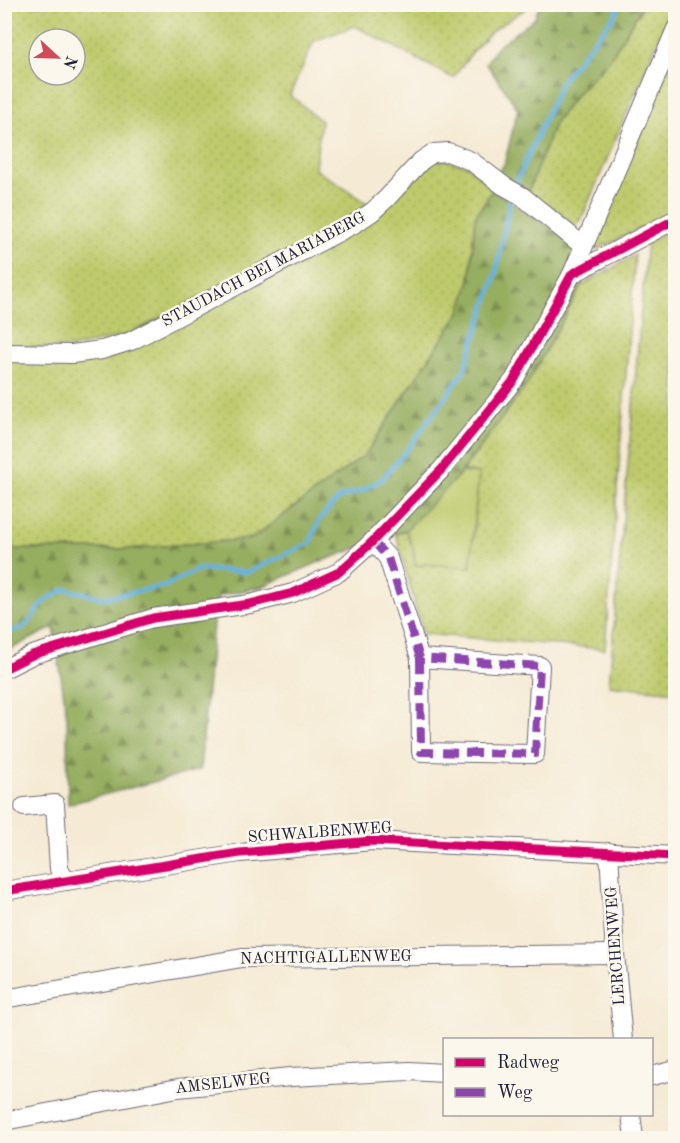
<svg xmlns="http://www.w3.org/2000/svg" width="680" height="1143" viewBox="0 0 680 1143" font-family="'Old Standard TT',serif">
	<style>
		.grass { fill: url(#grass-dots); stroke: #707654; stroke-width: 1.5; fill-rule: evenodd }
		.forest { fill: url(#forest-firs); stroke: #5c684e; stroke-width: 1.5 }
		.park { fill: #beca6c; stroke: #707654; stroke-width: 1.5 }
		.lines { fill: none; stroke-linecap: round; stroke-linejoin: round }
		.stream { stroke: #67b3e0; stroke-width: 4.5 }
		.minor-casing { stroke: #6c6871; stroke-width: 20 }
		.minor { stroke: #fff; stroke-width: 18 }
		.quiet { stroke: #8e44ad; stroke-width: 8; stroke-dasharray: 15 8; stroke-linecap: butt }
		.cycleway-casing { stroke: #fbf7ec; stroke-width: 13 }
		.cycleway { stroke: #d6006c; stroke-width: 9 }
		.labels { text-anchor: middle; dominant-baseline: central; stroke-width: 5; stroke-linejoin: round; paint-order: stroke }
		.street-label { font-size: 16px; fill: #22223b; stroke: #fbf7ec }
	</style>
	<defs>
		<pattern id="grass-dots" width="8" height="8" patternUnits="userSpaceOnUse" patternTransform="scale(1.5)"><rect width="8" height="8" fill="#beca6c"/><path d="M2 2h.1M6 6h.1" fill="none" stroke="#a3ad5e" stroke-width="1.8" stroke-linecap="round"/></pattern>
		<pattern id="forest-firs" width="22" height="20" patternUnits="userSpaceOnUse" patternTransform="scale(1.5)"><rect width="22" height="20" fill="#96ae60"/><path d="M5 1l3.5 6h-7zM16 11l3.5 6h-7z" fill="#7a8d50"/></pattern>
	</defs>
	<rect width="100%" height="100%" fill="#fbf7ec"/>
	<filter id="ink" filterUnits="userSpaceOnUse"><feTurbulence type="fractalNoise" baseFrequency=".0167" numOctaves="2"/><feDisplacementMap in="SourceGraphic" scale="12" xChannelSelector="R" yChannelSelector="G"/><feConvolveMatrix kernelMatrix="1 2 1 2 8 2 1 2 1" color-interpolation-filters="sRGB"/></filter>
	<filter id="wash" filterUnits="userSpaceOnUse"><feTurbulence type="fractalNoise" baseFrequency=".008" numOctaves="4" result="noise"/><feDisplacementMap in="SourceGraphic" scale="24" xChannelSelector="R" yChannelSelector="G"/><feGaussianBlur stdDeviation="1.35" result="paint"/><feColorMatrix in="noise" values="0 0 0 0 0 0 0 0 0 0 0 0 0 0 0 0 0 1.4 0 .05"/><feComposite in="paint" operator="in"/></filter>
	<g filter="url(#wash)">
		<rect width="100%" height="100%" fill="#f5ead4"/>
		<g class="grass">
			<path d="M 5,5 L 531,5 L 493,30 L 474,50 L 453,78 L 355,26 L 314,41 L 290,95 L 321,121 L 315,169 L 367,203 L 351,220 L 127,335 L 72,348 L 5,347 ZM 39,39 L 75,39 L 75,75 L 39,75 Z"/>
			<polygon points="643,5 673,5 580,222 575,226 557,211 528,192 555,122 640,11"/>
			<polygon points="675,51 675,211 596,250 593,245"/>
			<polygon points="445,160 468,166 493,189 475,217 470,280 460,312 365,455 251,539 126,549 12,549 5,555 5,359 72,361 357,229 424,170 435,161"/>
			<polygon points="675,227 675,692 609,685 647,242"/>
			<polygon points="635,255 605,649 423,634 396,534 406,530 414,551 416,566 425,564 470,567 462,472 527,384 582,285"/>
		</g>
		<g class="forest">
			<polygon points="539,5 643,5 608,62 578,92 555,122 528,192 497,173 504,165 518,109 486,63 498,46 535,18"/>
			<polygon points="493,189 578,247 582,285 527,384 462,471 479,474 470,567 425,564 415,566 414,551 406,530 317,563 261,587 218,596 213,625 200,770 68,804 67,718 54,627 5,652 5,555 12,549 126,549 251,539 365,455 460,312 470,280 475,217"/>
		</g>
		<polygon class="park" points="462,472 479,474 470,567 425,564 415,566 414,551 406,530"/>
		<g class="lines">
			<g class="stream">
				<polyline points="514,187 562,80 615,15 620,4"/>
				<path d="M 4,630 C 31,634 30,615 45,601 C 51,596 59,593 66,589 L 103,598 L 165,586 L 199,569 L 248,572 L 310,543 L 319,520 L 339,498 L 363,490 L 382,479 L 410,446 L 463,373 L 495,278 L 511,195"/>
			</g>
		</g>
	</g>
	<g filter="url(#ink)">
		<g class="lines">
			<g class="minor-casing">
				<g id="minor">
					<polyline points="572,274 676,219"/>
					<polyline points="4,353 72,354 102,350 131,341 354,224 372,212 387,198 421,161 433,153 448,152 471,161 504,186 522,196 583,246"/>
					<polyline points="373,541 388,558 420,658 540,666 535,754 421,752 420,658"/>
					<polyline points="4,669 32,655 153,618 250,604 293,593 339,572 371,543 442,469 514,380 572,274 676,29"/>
					<polyline points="24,807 55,804 59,869 66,881"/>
					<polyline points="609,852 615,954 623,1040"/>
					<polyline points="4,891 240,853 372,841 676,856"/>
					<polyline points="4,999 242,958 615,954"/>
					<polyline points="652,1076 676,1070"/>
					<polyline points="631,1114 634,1138"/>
					<polyline points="4,1121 178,1088 291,1077 409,1071 444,1073"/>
				</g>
			</g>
			<use href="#minor" class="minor"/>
			<polyline class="quiet" points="373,541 388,558 420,658 540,666 535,754 421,752 420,658"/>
			<g class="cycleway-casing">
				<g id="cycleway">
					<polyline points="4,669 32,655 153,618 250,604 293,593 339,572 371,543 442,469 514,380 572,274 676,219"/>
					<polyline points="4,891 240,853 372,841 676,856"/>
				</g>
			</g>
			<use href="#cycleway" class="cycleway"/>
		</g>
	</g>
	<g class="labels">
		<g class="street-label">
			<text transform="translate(264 270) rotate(-28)">STAUDACH BEI MARIABERG</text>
			<text transform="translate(320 833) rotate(-4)">SCHWALBENWEG</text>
			<text transform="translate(616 946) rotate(-94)">LERCHENWEG</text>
			<text transform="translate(326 958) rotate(-1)">NACHTIGALLENWEG</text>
			<text transform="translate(223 1084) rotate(-6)">AMSELWEG</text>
		</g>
	</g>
	<rect width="680" height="1143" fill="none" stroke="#fbf7ec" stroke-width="24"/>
	<rect x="443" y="1038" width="210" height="78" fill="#fbf7ec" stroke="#a4a2a5" stroke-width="1.5"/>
	<rect x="455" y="1058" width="30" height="9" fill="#d6006c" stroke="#a4a2a5" stroke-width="1.5"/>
	<text x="497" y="1068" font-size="18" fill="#22223b">Radweg</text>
	<rect x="455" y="1088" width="30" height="9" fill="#8e44ad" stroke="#a4a2a5" stroke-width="1.5"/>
	<text x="497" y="1098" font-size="18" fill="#22223b">Weg</text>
	<g transform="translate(57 57) rotate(112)"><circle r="28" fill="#fbf7ec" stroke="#a4a2a5" stroke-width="1.5"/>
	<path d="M0-4.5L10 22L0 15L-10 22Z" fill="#d1495b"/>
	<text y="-9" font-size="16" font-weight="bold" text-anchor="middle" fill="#22223b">N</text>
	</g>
</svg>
